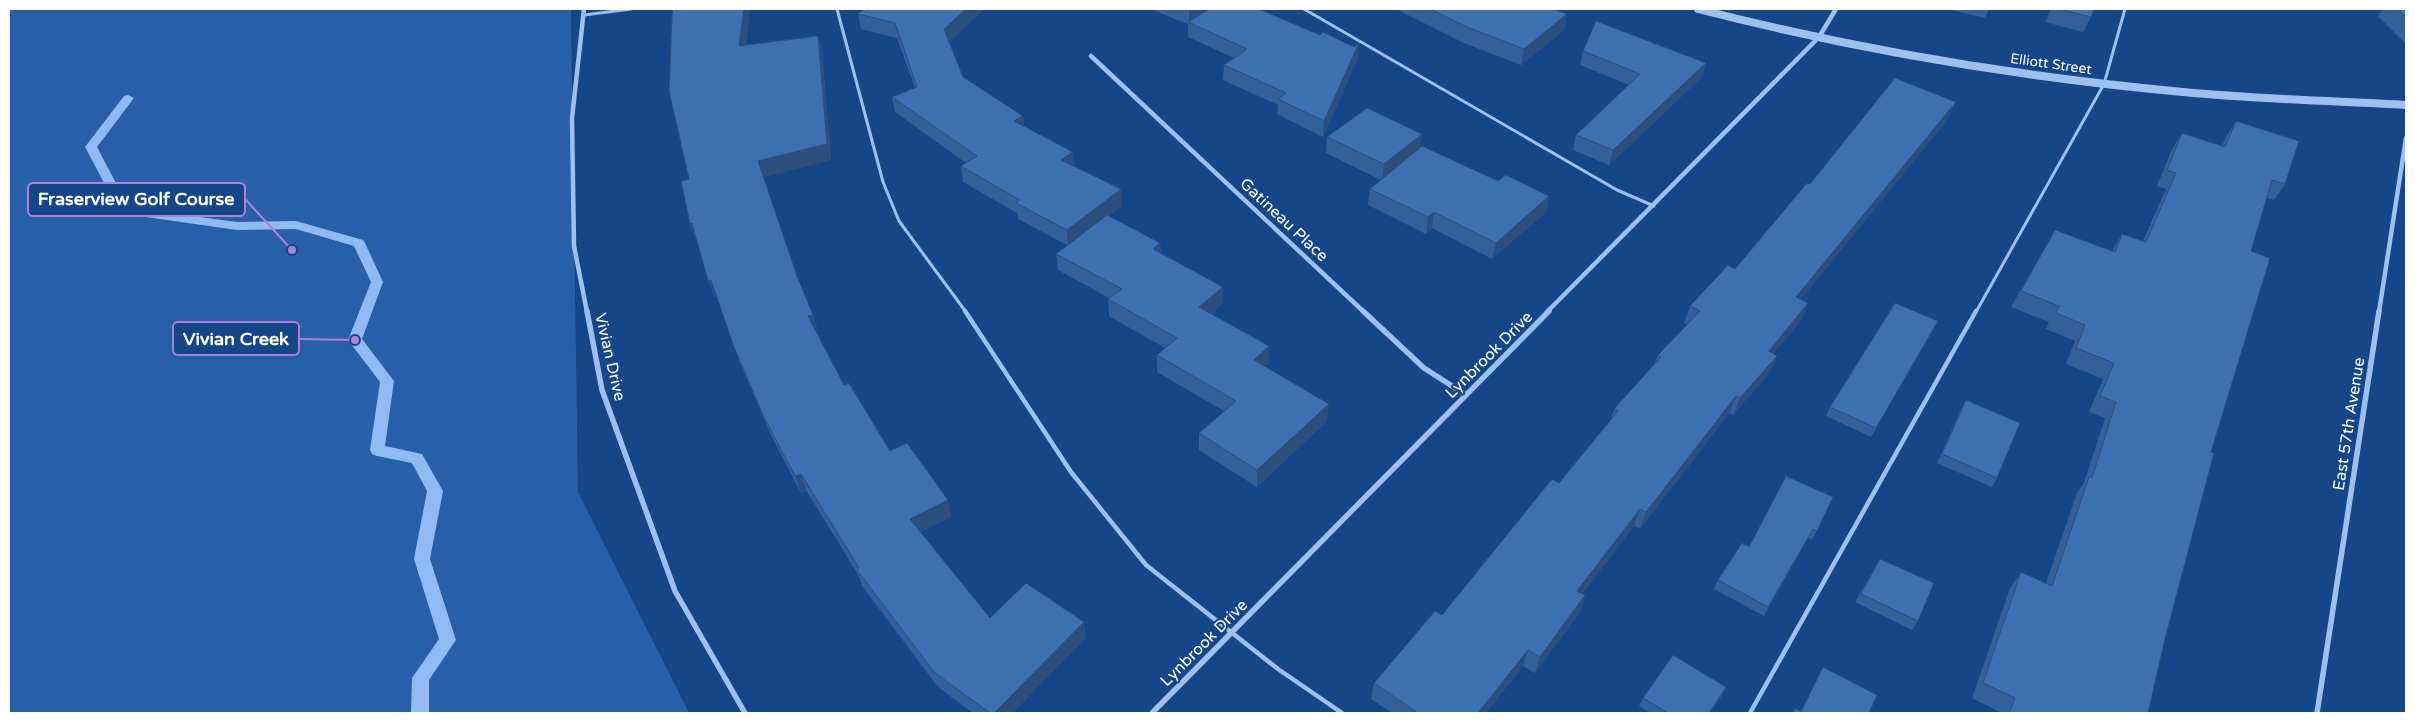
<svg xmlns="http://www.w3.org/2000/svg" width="2415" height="722" viewBox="0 0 2415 722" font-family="'Varela Round',sans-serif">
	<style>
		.green { fill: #275fa9 }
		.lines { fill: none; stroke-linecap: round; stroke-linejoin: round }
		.stream { fill: #8fbbf2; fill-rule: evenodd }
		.service-far1 { stroke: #9dc0ef; stroke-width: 3 }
		.service { stroke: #9dc0ef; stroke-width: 4.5 }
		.minor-far1 { stroke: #9dc0ef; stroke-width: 4.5 }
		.minor { stroke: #9dc0ef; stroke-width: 5.5 }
		.tertiary { stroke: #9dc0ef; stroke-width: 8 }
		.wall { fill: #34609a }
		.shaded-wall { fill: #2b4e7d }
		.building { fill: #3d70b3; stroke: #2b4e7d }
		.labels { text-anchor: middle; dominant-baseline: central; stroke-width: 4; stroke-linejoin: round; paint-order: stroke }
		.far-street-label { font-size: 14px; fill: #fff; stroke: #15468a }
		.street-label { font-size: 16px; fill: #fff; stroke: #15468a }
		.leader { fill: none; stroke: #b080d9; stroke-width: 2 }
		.callout-dot { fill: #b080d9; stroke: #15468a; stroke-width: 2 }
		.callout { fill: #15468a; stroke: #b080d9; stroke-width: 2 }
		.callout-label { font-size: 18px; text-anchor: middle; font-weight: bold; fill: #fff }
	</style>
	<rect width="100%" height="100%" fill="#15468a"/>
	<polygon class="green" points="9,9 571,9 578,492 689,713 9,713"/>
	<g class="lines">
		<polygon class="stream" points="128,95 134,98 97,147 118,187 144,200 154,211 237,222 296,221 363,240 365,243 383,282 362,339 394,381 385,446 422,454 443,491 430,559 456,640 429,680 429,713 411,713 412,678 439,639 414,559 427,491 412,463 377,456 372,454 370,450 380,382 348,340 371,282 354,246 296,229 237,230 146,217 136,206 109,192 85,147 124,96"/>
		<g class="service-far1">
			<polyline points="837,9 883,182 899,221 966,312"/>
			<polyline points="1304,9 1617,190 1654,206"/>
			<polyline points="584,15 631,9"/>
			<polyline points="1976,312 2104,84 2125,9"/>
		</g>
		<g class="service">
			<polyline points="965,311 1071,472 1146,565 1278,669 1342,713"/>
			<polyline points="1750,713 1976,311"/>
		</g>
		<g class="minor-far1">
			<polyline points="584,9 572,118 574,246 587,312"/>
			<polyline points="1091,56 1364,312"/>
			<polyline points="1547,312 1819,37 1836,9"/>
			<polyline points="2379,312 2406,138"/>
		</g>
		<g class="minor">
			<polyline points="587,311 602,390 675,591 745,713"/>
			<polyline points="1363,311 1424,368 1466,395"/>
			<polyline points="1152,713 1549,311"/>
			<polyline points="2317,713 2379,311"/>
		</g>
		<path class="tertiary" d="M 1698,9 C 1858,50 2019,77 2183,92 C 2257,99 2332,101 2406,105"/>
	</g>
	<g class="wall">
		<polygon points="750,9 746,45 818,36 822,51 831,160 763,177 797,276 813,315 818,331 816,332 844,385 890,451 948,500 951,517 920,532 990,618 1086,638 1012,713 973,713 938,687 862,586 859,576 806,490 801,493 770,433 740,363 717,297 714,297 697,240 696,240 690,224 689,179"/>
		<polygon points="864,9 984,9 949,42 963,77 1024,126 1073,152 1074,166 1121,189 1122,206 1108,216 1160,243 1161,253 1223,287 1223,303 1211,314 1269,346 1269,363 1264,366 1327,421 1257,487 1199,450 1199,433 1224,411 1157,372 1157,355 1165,348 1109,316 1108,299 1109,298 1058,270 1056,254 1067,245 1018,219 1017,213 963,182 961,166 966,163 895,112 892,97 915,88 897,38 861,29 858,14"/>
		<polygon points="1150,9 1259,9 1320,35 1354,47 1359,43 1358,58 1323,137 1277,114 1278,105 1223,80 1224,65 1234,58 1188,37 1188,24"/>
		<polygon points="1396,9 1553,9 1567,14 1564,30 1521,65 1464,43"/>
		<polygon points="1947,9 1989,9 1985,18"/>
		<polygon points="2051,9 2094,9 2091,17 2083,32 2045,22"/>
		<polygon points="2383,9 2406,9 2406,44 2378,16"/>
		<polygon points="1583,51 1706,63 1702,77 1609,165 1573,150 1576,135 1629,85 1580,65"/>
		<polygon points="1948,119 1801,299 1808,303 1801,320 1773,354 1777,356 1770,372 1733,415 1729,413 1640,529 1634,526 1582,594 1585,595 1580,612 1535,673 1523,666 1486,713 1392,713 1371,699 1374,683 1442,615 1559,483 1611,420 1614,409 1654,364 1658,355 1687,324 1684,323 1690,306 1735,269 1810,184"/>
		<polygon points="2236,121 2285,184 2274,200 2267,198 2251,251 2211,452 2165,639 2148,713 2002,713 1972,698 2010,588 2021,572 2046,583 2077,493 2084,483 2105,418 2089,412 2103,379 2066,364 2075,341 2046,329 2049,322 2011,307 2055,230 2112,251 2122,234 2143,241 2166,189 2157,186 2172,149 2182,133 2222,146 2226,137"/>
		<polygon points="1327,137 1420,148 1498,181 1549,196 1546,212 1492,259 1432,228 1426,234 1368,205 1370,189 1381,180 1326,153"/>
		<polygon points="1933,330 1871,437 1826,416 1830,407"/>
		<polygon points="1966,400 1997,478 1992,487 1937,463 1961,409"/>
		<polygon points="1833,497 1812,540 1808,538 1764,616 1714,589 1718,580"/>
		<polygon points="1880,559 1918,621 1912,630 1855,602"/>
		<polygon points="1823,667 1869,713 1801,711"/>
		<polygon points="1726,687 1722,696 1710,713 1651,713 1639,706 1643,698"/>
	</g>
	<g class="shaded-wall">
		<polygon points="744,9 750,9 744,61 739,46"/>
		<polygon points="966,9 984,9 947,45 944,29"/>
		<polygon points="1189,9 1212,9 1189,23"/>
		<polygon points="1567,14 1564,30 1521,65 1524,49"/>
		<polygon points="818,36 822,51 831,160 762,178 758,161"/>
		<polygon points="1359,43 1358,58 1323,137 1324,121"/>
		<polygon points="1706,63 1702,77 1609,165 1613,150"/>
		<polygon points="1956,102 1948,119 1789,314 1796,297"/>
		<polygon points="1023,116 1025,132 1014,121"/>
		<polygon points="1422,134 1420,151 1382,181 1384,164"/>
		<polygon points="1073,152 1074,168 1061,160"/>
		<polygon points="1121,189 1122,206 1068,246 1067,230"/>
		<polygon points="1549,196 1546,212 1492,259 1496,243"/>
		<polygon points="1434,212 1432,228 1426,234 1428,217"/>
		<polygon points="692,223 698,240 696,240 690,224"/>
		<polygon points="1160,243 1161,259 1153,249"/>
		<polygon points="711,280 717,297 714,297 708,281"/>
		<polygon points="1223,287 1223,303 1199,324 1199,307"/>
		<polygon points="1808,303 1801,320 1762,368 1769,351"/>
		<polygon points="813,315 818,331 813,333 808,316"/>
		<polygon points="1269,346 1269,363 1253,377 1254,360"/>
		<polygon points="1777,356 1770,372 1733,415 1740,398"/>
		<polygon points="1736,396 1729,413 1640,529 1646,512"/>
		<polygon points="1329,404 1327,421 1257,487 1257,470"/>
		<polygon points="801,474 806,490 801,493 795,476"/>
		<polygon points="948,500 951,517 914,535 910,519"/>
		<polygon points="1640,509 1634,526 1572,607 1577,591"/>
		<polygon points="1813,529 1808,538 1764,616 1768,607"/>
		<polygon points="1585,595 1580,612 1535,673 1540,657"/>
		<polygon points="1084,622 1086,638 1012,713 994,713"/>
		<polygon points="1528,650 1523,666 1486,713 1478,713"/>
		<polygon points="1726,687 1722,696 1710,713 1709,713"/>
	</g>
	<g class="building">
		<polygon points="673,9 744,9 739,46 818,36 827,144 758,161 797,276 813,315 808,316 844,385 849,383 890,451 907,443 948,500 910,519 990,618 1026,583 1084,622 994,713 990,713 934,672 857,570 859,568 801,474 795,476 764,417 734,347 711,280 708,281 692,223 690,224 681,181 689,179 669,91 672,16"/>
		<polygon points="864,9 966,9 944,29 963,77 1023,116 1014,121 1073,152 1061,160 1121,189 1067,230 1016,203 1020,200 961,166 977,156 892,97 917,87 895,23 858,14"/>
		<polygon points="1209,9 1259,9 1320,35 1323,32 1354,47 1359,43 1324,121 1278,99 1286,93 1224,65 1247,49 1188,22"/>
		<polygon points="1430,9 1553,9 1567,14 1524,49 1467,27"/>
		<polygon points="2059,9 2094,9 2091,17"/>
		<polygon points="2397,9 2406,9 2406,17"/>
		<polygon points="1596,21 1706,63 1613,150 1576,135 1640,74 1583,51"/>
		<polygon points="1895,78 1956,102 1796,297 1808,303 1769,351 1777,356 1740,398 1736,396 1646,512 1640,509 1577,591 1585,595 1540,657 1528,650 1478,713 1418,713 1374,683 1435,611 1442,615 1552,479 1559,483 1618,411 1614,409 1661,357 1658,355 1700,311 1690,306 1728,265 1735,269 1807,183 1810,184"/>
		<polygon points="1367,108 1422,134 1384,164 1327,137"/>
		<polygon points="2236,121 2299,141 2285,184 2272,180 2251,251 2270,258 2211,452 2214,453 2165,639 2148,713 2009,713 2015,698 1983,683 2021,572 2052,586 2089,477 2092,478 2116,402 2100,396 2114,363 2076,348 2085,325 2056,313 2059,306 2021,291 2055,230 2115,252 2122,234 2146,242 2176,173 2167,170 2182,133 2225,147"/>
		<polygon points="1422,146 1498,181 1506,175 1549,196 1496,243 1434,212 1428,217 1370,189"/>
		<polygon points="1107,215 1160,243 1153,249 1223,287 1199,307 1269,346 1254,360 1329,404 1257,470 1199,433 1236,401 1157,355 1177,338 1108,299 1122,289 1056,254"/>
		<polygon points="1895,303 1938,321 1876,428 1830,407"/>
		<polygon points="1966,400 2020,423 1997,478 1942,454"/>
		<polygon points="1786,476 1833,497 1817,531 1813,529 1768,607 1718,580 1742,543 1749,547"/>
		<polygon points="1880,559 1934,583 1918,621 1861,594"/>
		<polygon points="1673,655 1726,687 1709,713 1668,713 1643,698"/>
		<polygon points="1823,667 1877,695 1869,713 1793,713 1795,708 1801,712"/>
	</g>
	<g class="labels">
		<g class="far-street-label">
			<text transform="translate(2051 64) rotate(8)">Elliott Street</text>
		</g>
		<g class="street-label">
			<text transform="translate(1284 220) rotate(43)">Gatineau Place</text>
			<text transform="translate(1489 355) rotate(-45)">Lynbrook Drive</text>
			<text transform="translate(610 357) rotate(77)">Vivian Drive</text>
			<text transform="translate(2349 424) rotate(-81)">East 57th Avenue</text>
			<text transform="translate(1204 643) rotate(-45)">Lynbrook Drive</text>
		</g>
	</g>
	<path class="leader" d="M292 250L245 199M355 340L299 339"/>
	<g class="callout-dot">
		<circle cx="292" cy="250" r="5"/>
		<circle cx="355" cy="340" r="5"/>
	</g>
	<g class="callout">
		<rect x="28" y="183" width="217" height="33" rx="5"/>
		<rect x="173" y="322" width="126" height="33" rx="5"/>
	</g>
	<g class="callout-label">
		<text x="136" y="205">Fraserview Golf Course</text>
		<text x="236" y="345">Vivian Creek</text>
	</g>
	<rect width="2415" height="722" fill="none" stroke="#ffffff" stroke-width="20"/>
</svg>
